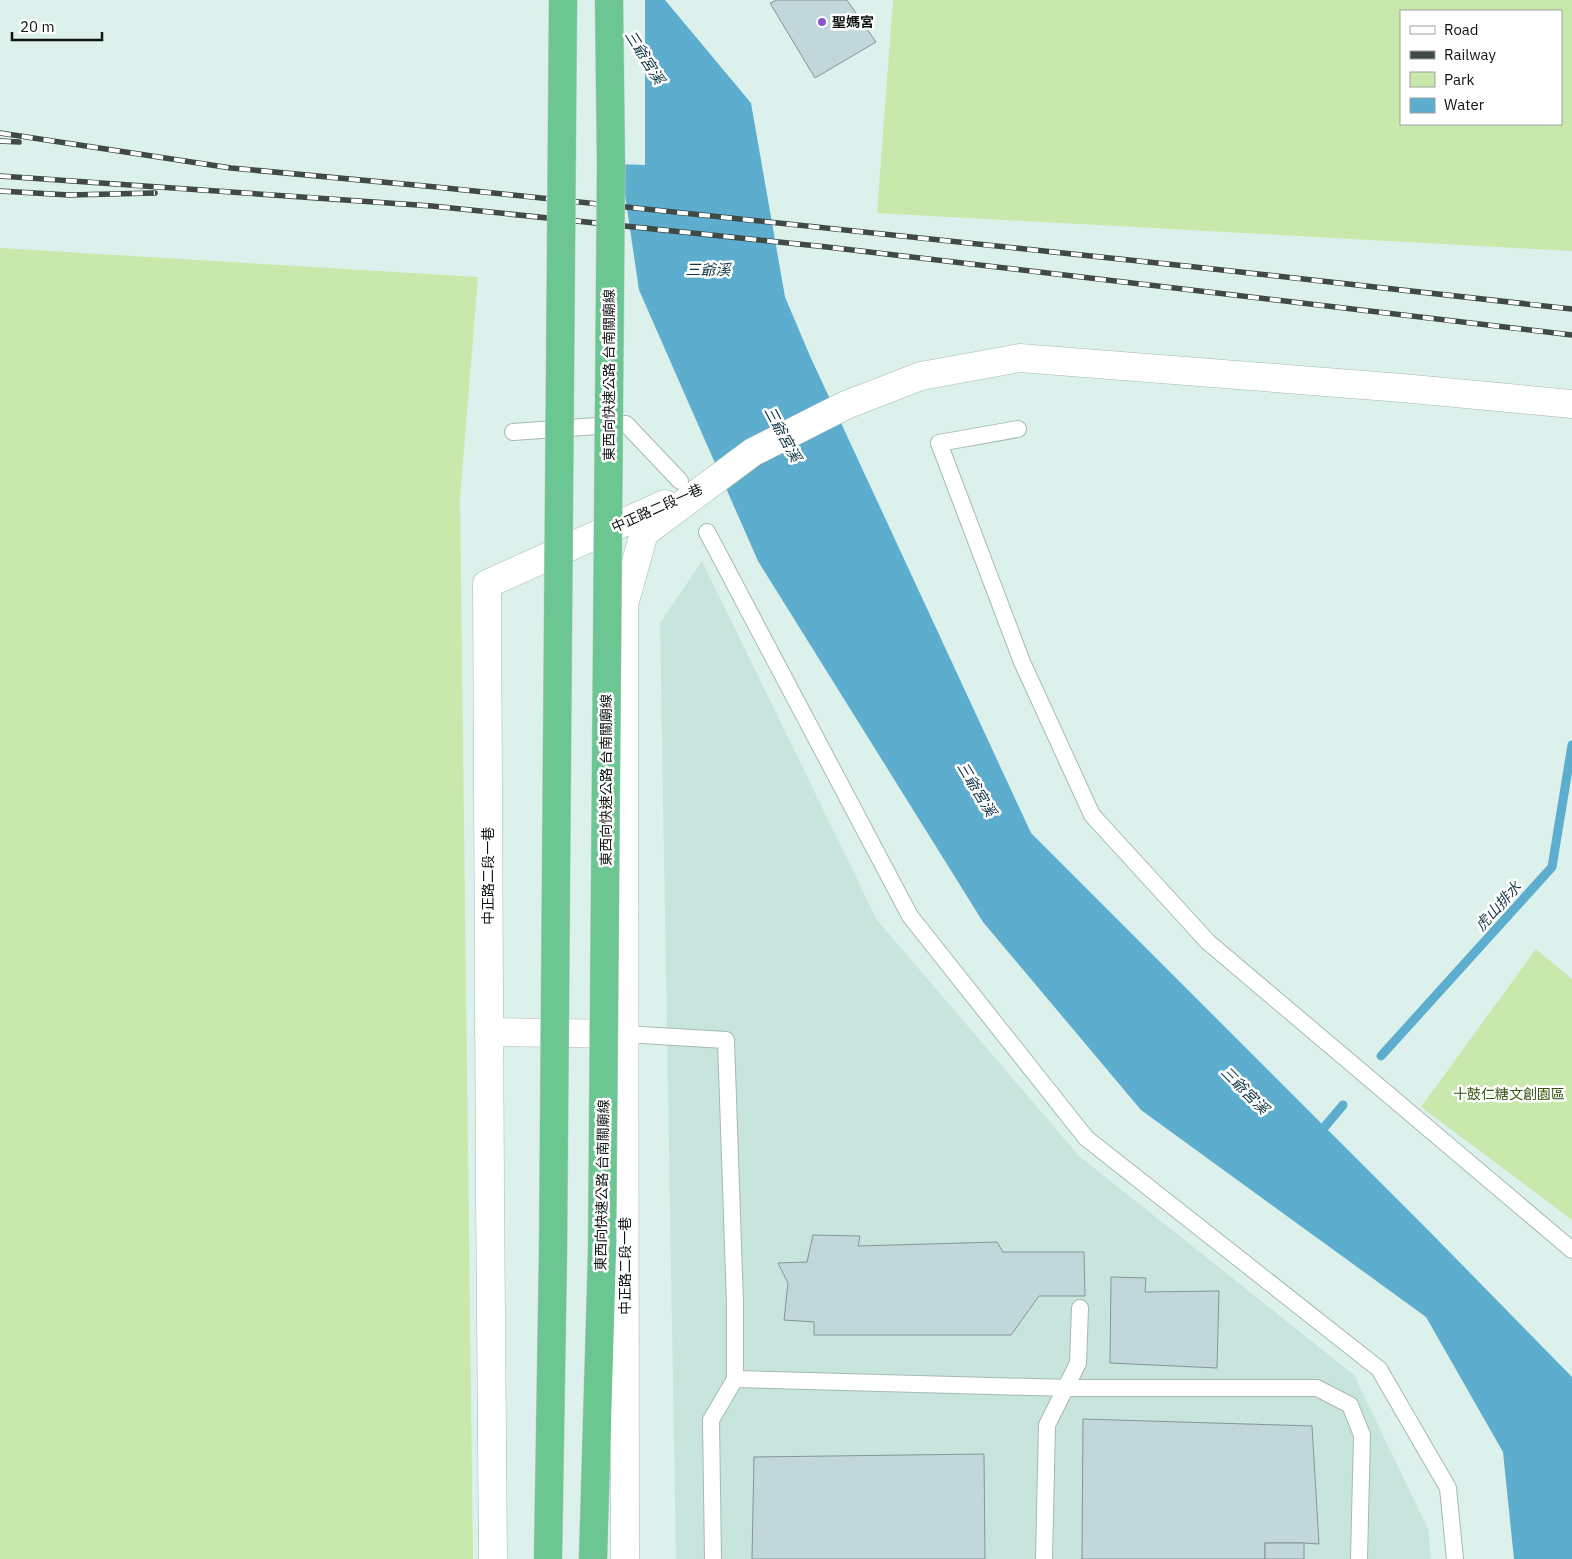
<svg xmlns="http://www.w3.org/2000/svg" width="1572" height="1559" viewBox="0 0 1572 1559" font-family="'IBM Plex Sans','Noto Sans TC',sans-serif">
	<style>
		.built { fill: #c7e5dd }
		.green { fill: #c8e9ab; fill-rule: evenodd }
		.water { fill: #5cadce }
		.pier { fill: #dcf1eb }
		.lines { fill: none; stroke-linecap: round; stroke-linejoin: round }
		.stream { stroke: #5cadce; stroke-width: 9 }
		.building { fill: #c2d7d9; stroke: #829698 }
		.service-casing { stroke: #a6b9b5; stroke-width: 18 }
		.minor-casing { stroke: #a6b9b5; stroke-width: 29 }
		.trunk-casing { stroke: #ced0cf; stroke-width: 29 }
		.service { stroke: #fff; stroke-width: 16 }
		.minor { stroke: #fff; stroke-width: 28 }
		.trunk { stroke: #6cc692; stroke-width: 28 }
		.rail-casing { stroke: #3f4946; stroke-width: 5.5 }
		.rail { stroke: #fff; stroke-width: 4; stroke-dasharray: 11; stroke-linecap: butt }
		.trunk-bridge-casing { stroke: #ced0cf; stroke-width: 29; stroke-linecap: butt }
		.trunk-bridge { stroke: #6cc692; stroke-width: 28 }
		.poi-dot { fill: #8857cf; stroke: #fff; stroke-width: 2 }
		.labels { text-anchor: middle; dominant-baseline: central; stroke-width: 5; stroke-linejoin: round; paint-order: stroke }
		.poi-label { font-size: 14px; font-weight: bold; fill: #0c1311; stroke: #fff; text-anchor: start }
		.street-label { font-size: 14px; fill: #0c1311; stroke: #fff }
		.park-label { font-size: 14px; fill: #34510d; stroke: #fff }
		.water-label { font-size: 15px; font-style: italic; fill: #113645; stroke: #fff }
	</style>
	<rect width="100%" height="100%" fill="#dcf1eb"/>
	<polygon class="built" points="702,561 877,920 1079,1156 1354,1375 1428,1529 1431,1559 676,1559 660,623"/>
	<g class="green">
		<path d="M 893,0 L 1572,0 L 1572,251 L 877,213 ZM 1561,11 L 1561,124 L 1401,124 L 1401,11 Z"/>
		<polygon points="0,248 478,277 460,498 473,1559 0,1559"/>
		<polygon points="1536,949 1572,979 1572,1220 1421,1107"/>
	</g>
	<polygon class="water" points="524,0 665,0 751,103 785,297 810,356 1031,833 1428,1230 1572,1377 1572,1559 1514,1559 1503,1452 1426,1317 1141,1110 983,922 758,561 639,290 615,127"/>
	<polygon class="pier" points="522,0 645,0 645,165 618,164 612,128"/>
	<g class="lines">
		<g class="stream">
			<polyline points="1381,1056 1552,867 1572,745"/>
			<polyline points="1317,1136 1343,1105"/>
		</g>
	</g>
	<g class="building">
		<polygon points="777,0 847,0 876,42 815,78 770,3"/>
		<polygon points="813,1235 860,1236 858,1246 997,1242 1003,1252 1084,1252 1085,1296 1039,1296 1011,1335 814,1335 814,1322 784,1320 788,1283 778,1263 807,1262"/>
		<polygon points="1111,1277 1146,1278 1145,1292 1219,1291 1217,1368 1110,1363"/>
		<polygon points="1083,1419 1312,1426 1319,1544 1304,1543 1265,1543 1265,1559 1082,1559"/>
		<polygon points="984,1454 985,1559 752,1559 754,1457"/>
		<rect x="1265" y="1543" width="39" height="16"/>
	</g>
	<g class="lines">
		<g class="service-casing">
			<g id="service">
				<polyline points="1018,429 939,443 1022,662 1092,815 1208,942 1572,1250"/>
				<polyline points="513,432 626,424 680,481"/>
				<polyline points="707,532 910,916 1086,1138 1379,1369 1448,1488 1455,1559"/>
				<polyline points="624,1034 726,1040 735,1304 735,1379 711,1420 713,1559"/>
				<polyline points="735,1379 1067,1388 1317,1388 1350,1405 1362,1435 1359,1559"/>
				<polyline points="1044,1559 1047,1425 1078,1363 1080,1308"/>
			</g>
		</g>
		<g class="minor-casing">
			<g id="minor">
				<polyline points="489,1032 624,1034"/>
				<polyline points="493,1559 490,1194 487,584 665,504"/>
				<polyline points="625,1559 624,605 644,533 753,452 846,405 921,376 1020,358 1402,388 1572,404"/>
			</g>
		</g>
		<g class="trunk-casing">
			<g id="trunk">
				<polyline points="548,1559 553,1253"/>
				<polyline points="593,1559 602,1253"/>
			</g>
		</g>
		<use href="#service" class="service"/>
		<use href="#minor" class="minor"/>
		<use href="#trunk" class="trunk"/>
		<g class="rail-casing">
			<g id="rail">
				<polyline points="0,133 231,168 436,187 1186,266 1572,309"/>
				<polyline points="0,141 19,142"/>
				<polyline points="0,176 432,206 827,247 1572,335"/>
				<polyline points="0,191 69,195 155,193"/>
			</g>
		</g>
		<use href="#rail" class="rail"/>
		<g class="trunk-bridge-casing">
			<g id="trunk-bridge">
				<polyline points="553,1253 563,0"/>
				<polyline points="602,1253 611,164 609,0"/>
			</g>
		</g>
		<use href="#trunk-bridge" class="trunk-bridge"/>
	</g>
	<circle class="poi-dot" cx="822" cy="22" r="5"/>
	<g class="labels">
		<g class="poi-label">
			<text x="832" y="22">聖媽宮</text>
		</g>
		<g class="street-label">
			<text transform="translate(609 375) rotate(-90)">東西向快速公路 台南關廟線</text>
			<text transform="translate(657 508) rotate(-24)">中正路二段一巷</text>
			<text transform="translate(606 780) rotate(-90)">東西向快速公路 台南關廟線</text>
			<text transform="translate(488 876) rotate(-90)">中正路二段一巷</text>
			<text transform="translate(602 1185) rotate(-89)">東西向快速公路 台南關廟線</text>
			<text transform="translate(625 1266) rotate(-90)">中正路二段一巷</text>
		</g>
		<g class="park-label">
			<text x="1509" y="1094">十鼓仁糖文創園區</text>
		</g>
		<g class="water-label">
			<text transform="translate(645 57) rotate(58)">三爺宮溪</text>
			<text x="708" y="269">三爺溪</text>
			<text transform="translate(783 434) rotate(62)">三爺宮溪</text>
			<text transform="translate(977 789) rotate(59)">三爺宮溪</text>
			<text transform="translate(1498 906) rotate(-48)">虎山排水</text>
			<text transform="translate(1245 1090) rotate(45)">三爺宮溪</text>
		</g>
	</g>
	<rect x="1400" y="10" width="162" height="115" fill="#ffffff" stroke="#9ea1a0"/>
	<rect x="1410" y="26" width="25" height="8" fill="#ffffff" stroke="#9ea1a0"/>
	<text x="1444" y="35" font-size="15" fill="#0c1311">Road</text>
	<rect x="1410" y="51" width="25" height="8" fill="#3f4946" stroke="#9ea1a0"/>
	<text x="1444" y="60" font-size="15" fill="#0c1311">Railway</text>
	<rect x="1410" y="72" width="25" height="15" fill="#c8e9ab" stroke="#9ea1a0"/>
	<text x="1444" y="85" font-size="15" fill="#0c1311">Park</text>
	<rect x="1410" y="98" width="25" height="15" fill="#5cadce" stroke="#9ea1a0"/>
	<text x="1444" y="110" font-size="15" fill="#0c1311">Water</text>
	<path d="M12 32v8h90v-8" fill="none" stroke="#0c1311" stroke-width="2.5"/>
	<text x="20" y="32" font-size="15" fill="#0c1311" stroke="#ffffff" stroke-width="4" paint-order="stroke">20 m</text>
</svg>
